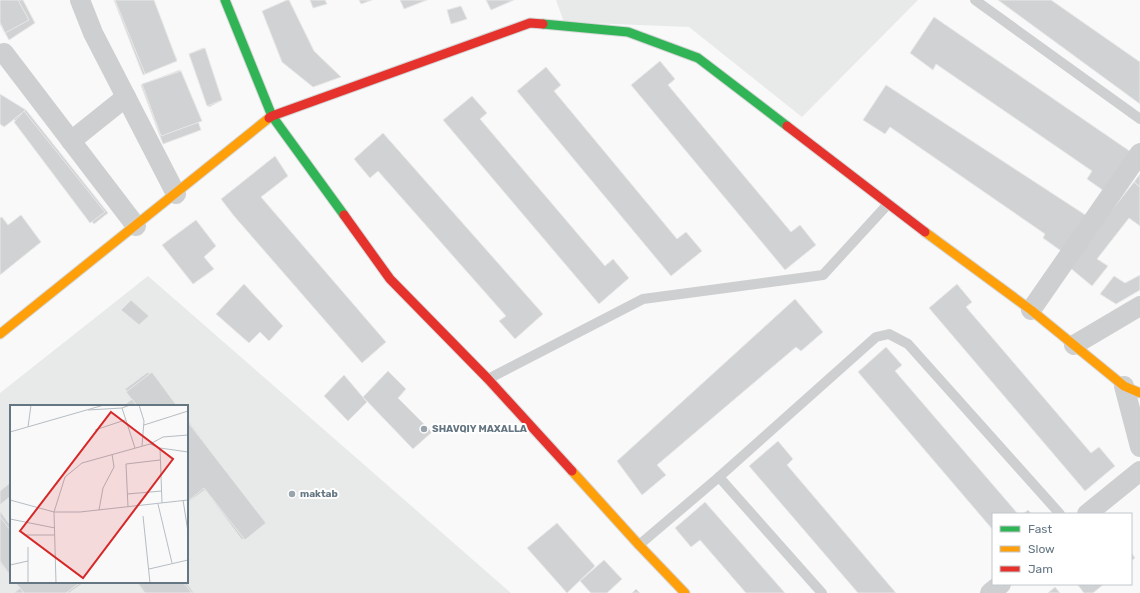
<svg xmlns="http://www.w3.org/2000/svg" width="1140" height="593" viewBox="0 0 1140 593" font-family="Rubik,sans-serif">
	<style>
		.built { fill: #e8e9e9; fill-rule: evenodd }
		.building { fill: #d0d2d3; stroke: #e8e8e8 }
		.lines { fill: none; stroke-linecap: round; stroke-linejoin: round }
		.fast-casing { stroke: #d5d6d7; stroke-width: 11 }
		.slow-casing { stroke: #d5d6d7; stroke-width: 11 }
		.jam-casing { stroke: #d5d6d7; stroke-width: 11 }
		.lane { stroke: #cecfd0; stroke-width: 10 }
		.street { stroke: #cecfd0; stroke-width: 20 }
		.fast { stroke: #30b455; stroke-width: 9 }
		.slow { stroke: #ff9f0a; stroke-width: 9 }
		.jam { stroke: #e5322d; stroke-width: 9 }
		.poi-dot { fill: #99a4ac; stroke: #fff; stroke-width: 1.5 }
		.labels { text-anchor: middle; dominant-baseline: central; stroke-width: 4; stroke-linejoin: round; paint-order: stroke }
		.poi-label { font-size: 10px; font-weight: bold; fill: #657683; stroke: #fff; text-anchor: start }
		.inset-road { fill: none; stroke: #b5bdc3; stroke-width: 1 }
		.view { fill: #d62828; fill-opacity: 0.15; stroke: #d62828; stroke-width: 2 }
		.inset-edge { fill: none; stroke: #657683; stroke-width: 2 }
	</style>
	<rect width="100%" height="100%" fill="#f9f9f9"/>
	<g class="built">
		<polygon points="556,0 918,0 802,117 689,27 564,22"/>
		<path d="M 148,276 L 511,593 L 0,593 L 0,393 ZM 11,406 L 187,406 L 187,582 L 11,582 Z"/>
	</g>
	<g class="building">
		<polygon points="0,0 23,0 35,23 9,40 0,24"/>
		<polygon points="0,0 18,0 29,20 5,33 0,22"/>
		<polygon points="114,0 151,0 177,60 143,75"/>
		<polygon points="115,0 154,0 177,61 145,74"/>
		<polygon points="287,0 289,0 314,51 341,77 313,87 282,62 262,11"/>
		<polygon points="310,0 325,0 327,4 313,8"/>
		<polygon points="359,0 372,0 361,4"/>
		<polygon points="400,0 427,0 404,9"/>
		<polygon points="486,0 514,0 491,10"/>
		<polygon points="998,0 1051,0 1140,62 1140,104"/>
		<polygon points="461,6 467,19 451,24 447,10"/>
		<polygon points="934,17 1131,152 1104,191 1087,179 1092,171 936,64 933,70 910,53"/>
		<polygon points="203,48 222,100 209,107 189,54"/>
		<polygon points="205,48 222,100 207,106 189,54"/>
		<polygon points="660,61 675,79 668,85 791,232 800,225 816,245 785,270 631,85"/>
		<polygon points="546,67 561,85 554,91 677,239 686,232 702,251 671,276 517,91"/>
		<polygon points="180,70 201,130 163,144 141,85"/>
		<polygon points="181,71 202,121 161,136 142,84"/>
		<polygon points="886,85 1087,216 1064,253 1043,238 1045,234 890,127 885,134 863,120"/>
		<polygon points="0,94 26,110 4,127 0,124"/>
		<polygon points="472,96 487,113 480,119 605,266 613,259 629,278 599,304 443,120"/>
		<polygon points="26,110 108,213 94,224 14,119"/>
		<polygon points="24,111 105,212 90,223 14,122"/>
		<polygon points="383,133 543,314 515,339 499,321 506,316 378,171 370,178 354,159"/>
		<polygon points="275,156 288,176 261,197 386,342 362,363 234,216 221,199"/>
		<polygon points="1140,174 1140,187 1134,182"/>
		<polygon points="1134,182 1140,187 1140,226 1129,218 1097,259 1108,266 1092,286 1068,266"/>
		<polygon points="21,215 41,242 0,275 0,218 2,217 8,225"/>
		<polygon points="196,220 216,246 204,257 214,269 193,284 162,245"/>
		<polygon points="1140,275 1140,290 1116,304 1100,294 1114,276 1125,283"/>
		<polygon points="244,284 283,326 269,341 260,332 249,343 216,314"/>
		<polygon points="957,284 972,302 966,307 1091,453 1099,447 1115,466 1085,491 929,308"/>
		<polygon points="795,299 823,332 801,351 796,347 657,465 666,475 642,495 617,461"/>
		<polygon points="131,300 149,316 139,325 121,310"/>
		<polygon points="886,347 902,365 895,371 1018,514 993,514 993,530 858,372"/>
		<polygon points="388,371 406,389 398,398 432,432 413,449 363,397"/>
		<polygon points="148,372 175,406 137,406 125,389"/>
		<polygon points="152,372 177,406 137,406 126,392"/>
		<polygon points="344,375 367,402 348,421 324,396"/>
		<polygon points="132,399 137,406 123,406"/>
		<polygon points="187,419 264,523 242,540 205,490 187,503"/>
		<polygon points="187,421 266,523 245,540 204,488 187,502"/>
		<polygon points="778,441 793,459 787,465 896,593 858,593 749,466"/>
		<polygon points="11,482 11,496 0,505 0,491"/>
		<polygon points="705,502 785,593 746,593 700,540 691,547 675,528"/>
		<polygon points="1028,510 1032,514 1023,514"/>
		<polygon points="0,511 11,526 11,577 0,563"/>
		<polygon points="0,517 11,531 11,576 0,561"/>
		<polygon points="557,523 595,566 567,593 527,548"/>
		<polygon points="1131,552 1135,558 1131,561"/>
		<polygon points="604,560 622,579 607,593 591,593 580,581"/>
		<polygon points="15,582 85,582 69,593 14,593 20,588"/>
		<polygon points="15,582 81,582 66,593 24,593"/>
		<polygon points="136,582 186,582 194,593 145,593"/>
		<polygon points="137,582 183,582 192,593 145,593"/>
		<polygon points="1077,584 1104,584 1093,593 1084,593"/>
		<polygon points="1055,587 1060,593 1048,593"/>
		<polygon points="636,589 640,593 632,593"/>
	</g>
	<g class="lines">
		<g class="fast-casing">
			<g id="fast">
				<polyline points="225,0 272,116 344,215"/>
				<polyline points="543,24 628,32 698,58 787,126"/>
			</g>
		</g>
		<g class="slow-casing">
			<g id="slow">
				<polyline points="925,232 1031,310 1124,386 1140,393"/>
				<polyline points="0,334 269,118"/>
				<polyline points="572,471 639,545 685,593"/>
			</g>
		</g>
		<g class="jam-casing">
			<g id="jam">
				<polyline points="269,118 272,116 530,23 543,24"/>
				<polyline points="787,126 925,232"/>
				<polyline points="344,215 390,279 488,379 572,471"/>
			</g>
		</g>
		<g class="lane">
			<polyline points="975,0 1140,119"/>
			<polyline points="488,379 643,299 823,275 888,204"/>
			<polyline points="719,477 822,593"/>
			<polyline points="639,545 719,477 876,337 889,334 908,344 1060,514"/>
		</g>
		<g class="street">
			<polyline points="80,0 93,33 176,194"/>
			<polyline points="4,53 136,226"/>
			<polyline points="71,141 126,97"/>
			<polyline points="1031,310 1140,153"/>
			<polyline points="1074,345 1140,306"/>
			<polyline points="1124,386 1140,447"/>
			<polyline points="1087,514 1140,471"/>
			<polyline points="990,593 1001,584"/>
		</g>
		<use href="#fast" class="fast"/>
		<use href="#slow" class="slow"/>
		<use href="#jam" class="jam"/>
	</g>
	<g class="poi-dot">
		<circle cx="424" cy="429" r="4"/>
		<circle cx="292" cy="494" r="4"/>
	</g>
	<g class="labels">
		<g class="poi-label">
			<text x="432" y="429">SHAVQIY MAXALLA</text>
			<text x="300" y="494">maktab</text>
		</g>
	</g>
	<g transform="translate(10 405)">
		<rect width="178" height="178" fill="#f9f9f9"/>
		<path class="inset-road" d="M 129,0 L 134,16 L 132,41M 112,3 L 125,43M 78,5 L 112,3 L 120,0M 134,20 L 178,6M 18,22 L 21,0M 85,25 L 115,15M 0,27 L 94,0M 140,39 L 150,43 L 152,98M 150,43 L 178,47M 117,89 L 152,86M 0,95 L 44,107 L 70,107 L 178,95M 173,95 L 178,127M 148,99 L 162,158M 118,102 L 116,59 L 150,55M 89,105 L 93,83 L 104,62 L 102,49M 133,111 L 140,178M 0,114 L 45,123M 16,130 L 45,130M 18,142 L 18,178M 0,160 L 18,156M 139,164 L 178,155M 46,178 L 44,107 L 55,72 L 72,58 L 140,39 L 153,32 L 178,30"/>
		<path class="view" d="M 101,7 L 163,54 L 73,173 L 10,126 Z"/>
		<rect width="178" height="178" class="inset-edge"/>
	</g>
	<rect x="992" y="513" width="140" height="72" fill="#ffffff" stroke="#c1c8cd"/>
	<rect x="1000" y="526" width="20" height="6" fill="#30b455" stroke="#c1c8cd"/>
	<text x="1028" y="533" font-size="12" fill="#657683">Fast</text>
	<rect x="1000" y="546" width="20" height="6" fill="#ff9f0a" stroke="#c1c8cd"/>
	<text x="1028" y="553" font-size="12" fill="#657683">Slow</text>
	<rect x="1000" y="566" width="20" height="6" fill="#e5322d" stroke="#c1c8cd"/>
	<text x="1028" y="573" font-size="12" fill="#657683">Jam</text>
</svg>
